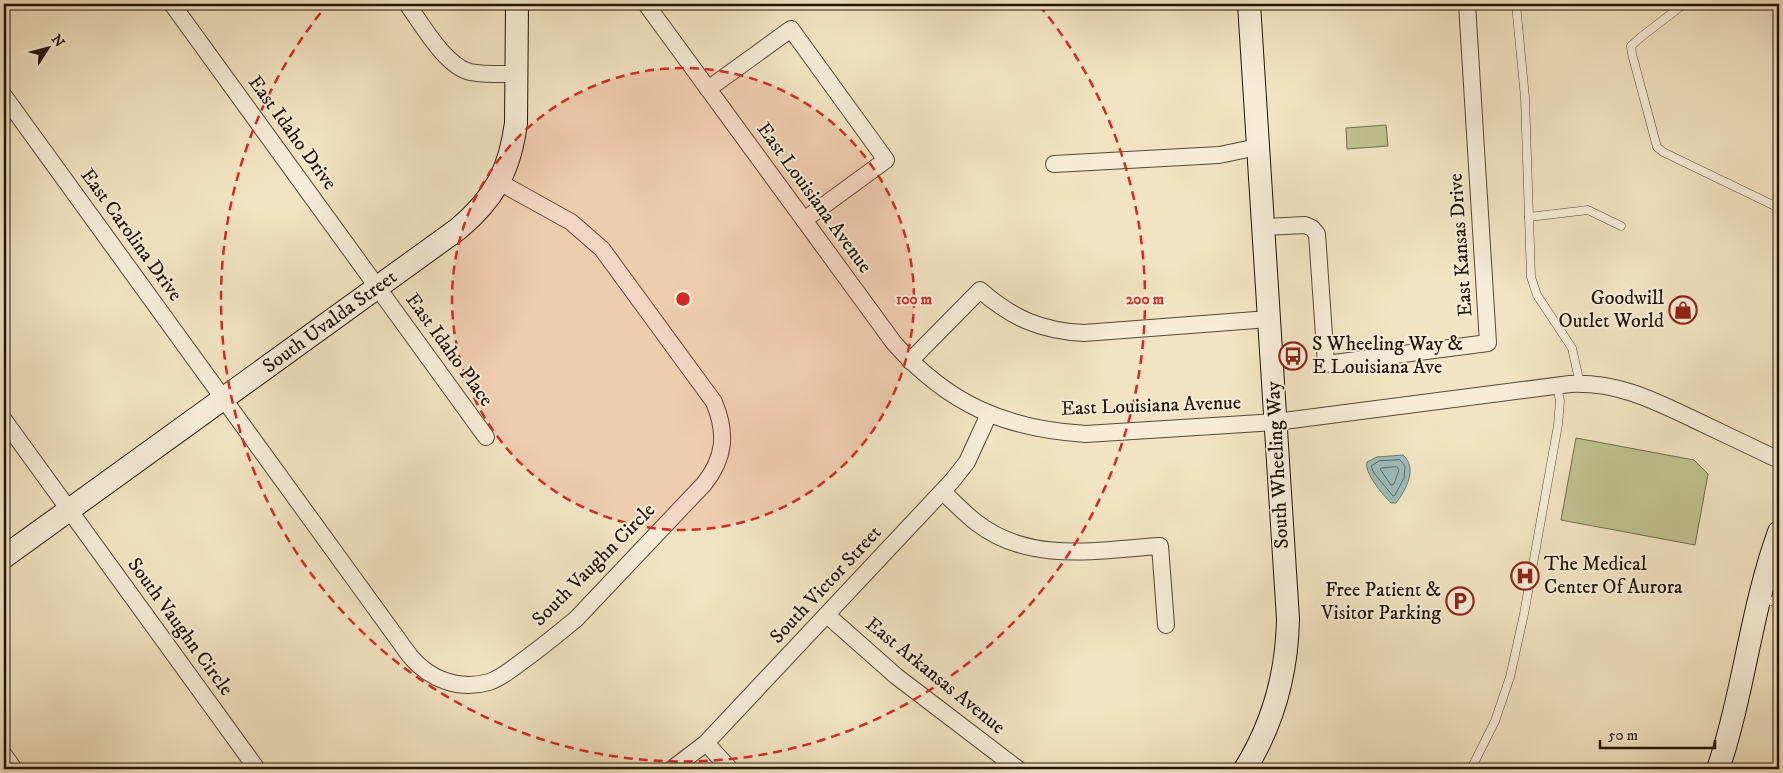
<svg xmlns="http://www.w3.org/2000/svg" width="1783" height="773" viewBox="0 0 1783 773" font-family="'IM FELL DW Pica',serif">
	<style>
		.green { fill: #bfc28f; stroke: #706b4b }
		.water { fill: #9dbdbb; stroke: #6b7973 }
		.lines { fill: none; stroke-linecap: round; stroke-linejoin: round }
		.shore { stroke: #5f6861; stroke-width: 1 }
		.lane-casing { stroke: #554836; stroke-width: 9 }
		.street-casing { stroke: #554836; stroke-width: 18 }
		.secondary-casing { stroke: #211407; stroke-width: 24 }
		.lane { stroke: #f7edd7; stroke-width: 8 }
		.street { stroke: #f7edd7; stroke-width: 16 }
		.secondary { stroke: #f7edd7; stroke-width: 22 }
		.ring { fill: none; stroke: #d62828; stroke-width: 2.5; stroke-dasharray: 9 6 }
		.labels { text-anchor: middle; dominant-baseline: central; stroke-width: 4; stroke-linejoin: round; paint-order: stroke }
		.street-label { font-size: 20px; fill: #211407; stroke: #f7edd7 }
		.poi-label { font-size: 20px; fill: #211407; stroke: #f7edd7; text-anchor: end }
		.centre { fill: #d62828; stroke: #f7edd7; stroke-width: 2.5 }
		.ring-label { font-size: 15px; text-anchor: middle; font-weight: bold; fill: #d62828; stroke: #f7edd7; stroke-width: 4; stroke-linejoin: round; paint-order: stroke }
	</style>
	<rect width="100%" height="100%" fill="#f2e4c2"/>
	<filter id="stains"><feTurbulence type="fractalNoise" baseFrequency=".004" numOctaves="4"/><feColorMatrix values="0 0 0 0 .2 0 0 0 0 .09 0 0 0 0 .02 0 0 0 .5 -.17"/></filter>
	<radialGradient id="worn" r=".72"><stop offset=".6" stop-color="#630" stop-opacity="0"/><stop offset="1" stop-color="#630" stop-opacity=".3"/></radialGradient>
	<g class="green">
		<polygon points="1386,125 1388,146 1347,149 1346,128"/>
		<polygon points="1576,438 1694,460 1708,474 1695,545 1561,520"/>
	</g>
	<path class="water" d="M 1403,455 C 1418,468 1406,490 1396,503 L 1391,503 C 1383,495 1364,473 1367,462 L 1377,457 Z"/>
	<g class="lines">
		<g class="shore">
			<polygon points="1400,460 1405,466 1404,478 1395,495 1393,496 1374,473 1371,466 1379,461"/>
			<polygon points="1397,467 1399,470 1394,484 1391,485 1380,469 1382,468"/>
		</g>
		<g class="lane-casing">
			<g id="lane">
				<polyline points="1516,4 1525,98 1531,277 1537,295 1572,348 1580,384"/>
				<polyline points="1684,4 1641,37 1631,46 1632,54 1657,147 1663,152 1779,208"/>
				<polyline points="1529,217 1588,210 1621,226"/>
				<polyline points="1761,597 1779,604"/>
				<polyline points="1471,769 1495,721 1510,677 1524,614 1558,425 1560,401 1557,386"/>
			</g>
		</g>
		<g class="street-casing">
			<g id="street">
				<polyline points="172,4 486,437"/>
				<path d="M 407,4 C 422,24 445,66 470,72 C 485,75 501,74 517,74"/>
				<path d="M 646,4 L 894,343 C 948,404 1005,429 1086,434 L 1276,422 L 1570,384 C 1617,382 1651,399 1693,419 C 1722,433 1750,446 1779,460"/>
				<polyline points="708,89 791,29 886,160 804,220"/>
				<path d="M 4,96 L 410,656 C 429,679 459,691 489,682 C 502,678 513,668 524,660 C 542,647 559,633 576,619 L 704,484 C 725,458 727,433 714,402 L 602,249 L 571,222 L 499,182"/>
				<polyline points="1054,164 1219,155 1258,147"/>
				<polyline points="1263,227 1305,225 1312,228 1317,234 1326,364 1488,343 1467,4"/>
				<path d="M 910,361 L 980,290 C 1012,318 1041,331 1084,333 L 1269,319"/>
				<polyline points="4,420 257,769"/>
				<path d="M 943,492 C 954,502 965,514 977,523 C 1030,564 1098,550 1160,546 L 1166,625"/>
				<polyline points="827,615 896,676 1018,769"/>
				<polyline points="706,743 730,769"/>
				<polyline points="4,755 14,769"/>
				<polyline points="672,769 706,743 952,481 967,462 989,414"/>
			</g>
		</g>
		<g class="secondary-casing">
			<g id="secondary">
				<path d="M 4,557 L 458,229 C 494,199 510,170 516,123 L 517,4"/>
				<path d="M 1245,769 C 1273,724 1287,672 1288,619 L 1249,4"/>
				<path d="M 1718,769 C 1744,692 1751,609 1779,532"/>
			</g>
		</g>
		<use href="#lane" class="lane"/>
		<use href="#street" class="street"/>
		<use href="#secondary" class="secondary"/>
	</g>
	<circle cx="683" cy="299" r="231" fill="#d62828" fill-opacity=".12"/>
	<g class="ring">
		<circle cx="683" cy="299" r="231"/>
		<path d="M1039 5A462 462 0 1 1 327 5"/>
	</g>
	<defs>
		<g id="shop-ring" transform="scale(1.4375)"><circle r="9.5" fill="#f7edd7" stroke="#8f2418" stroke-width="1.5"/><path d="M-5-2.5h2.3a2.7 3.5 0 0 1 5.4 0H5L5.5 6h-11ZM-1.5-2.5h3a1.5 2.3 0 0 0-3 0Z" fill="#8f2418"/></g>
		<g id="bus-ring" transform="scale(1.4375)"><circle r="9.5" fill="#f7edd7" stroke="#8f2418" stroke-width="1.5"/><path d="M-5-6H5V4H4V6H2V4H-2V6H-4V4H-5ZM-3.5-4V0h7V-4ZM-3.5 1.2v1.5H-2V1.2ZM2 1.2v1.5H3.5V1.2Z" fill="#8f2418"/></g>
		<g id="hospital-ring" transform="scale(1.4375)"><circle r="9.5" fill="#f7edd7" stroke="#8f2418" stroke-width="1.5"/><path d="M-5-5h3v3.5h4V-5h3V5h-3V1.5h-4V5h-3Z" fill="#8f2418"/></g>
		<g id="parking-ring" transform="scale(1.4375)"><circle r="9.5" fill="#f7edd7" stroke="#8f2418" stroke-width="1.5"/><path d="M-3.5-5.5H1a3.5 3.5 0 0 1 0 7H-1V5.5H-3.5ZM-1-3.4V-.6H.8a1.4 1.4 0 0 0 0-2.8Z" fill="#8f2418"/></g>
	</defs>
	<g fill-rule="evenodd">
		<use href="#shop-ring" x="1683" y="310"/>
		<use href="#bus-ring" x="1293" y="356"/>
		<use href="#hospital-ring" x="1525" y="576"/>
		<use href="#parking-ring" x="1460" y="601"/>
	</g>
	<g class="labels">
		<g class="street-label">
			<text transform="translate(292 133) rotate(54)">East Idaho Drive</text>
			<text transform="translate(814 198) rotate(54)">East Louisiana Avenue</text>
			<text transform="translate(131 235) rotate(54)">East Carolina Drive</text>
			<text transform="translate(1461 245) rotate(-94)">East Kansas Drive</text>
			<text transform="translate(330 322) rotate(-36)">South Uvalda Street</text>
			<text transform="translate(449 350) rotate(54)">East Idaho Place</text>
			<text transform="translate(1151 406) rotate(-2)">East Louisiana Avenue</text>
			<text transform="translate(1278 465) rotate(-93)">South Wheeling Way</text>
			<text transform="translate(594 565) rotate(-45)">South Vaughn Circle</text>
			<text transform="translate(826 585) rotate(-47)">South Victor Street</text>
			<text transform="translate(180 627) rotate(54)">South Vaughn Circle</text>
			<text transform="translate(935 676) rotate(39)">East Arkansas Avenue</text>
		</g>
		<g class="poi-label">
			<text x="1664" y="298">Goodwill<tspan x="1664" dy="23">Outlet World</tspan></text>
			<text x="1312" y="344" text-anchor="start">S Wheeling Way &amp;<tspan x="1312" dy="23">E Louisiana Ave</tspan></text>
			<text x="1544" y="564" text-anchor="start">The Medical<tspan x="1544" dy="23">Center Of Aurora</tspan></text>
			<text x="1441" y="590">Free Patient &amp;<tspan x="1441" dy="23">Visitor Parking</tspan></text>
		</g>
	</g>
	<circle cx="683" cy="299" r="8" class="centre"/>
	<g class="ring-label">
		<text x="914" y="304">100 m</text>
		<text x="1145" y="304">200 m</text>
	</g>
	<rect width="1783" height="773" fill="none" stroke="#f2e4c2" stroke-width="20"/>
	<rect x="5" y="5" width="1773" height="763" fill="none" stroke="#211407" stroke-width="2.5"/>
	<rect x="10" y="10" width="1763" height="753" fill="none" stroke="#211407"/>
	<g transform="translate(48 48) rotate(54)" stroke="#f7edd7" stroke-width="4" paint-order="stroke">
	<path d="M0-4L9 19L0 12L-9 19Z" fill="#211407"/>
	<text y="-8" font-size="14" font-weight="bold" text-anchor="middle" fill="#211407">N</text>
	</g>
	<path d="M1600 740v8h115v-8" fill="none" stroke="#211407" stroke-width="2.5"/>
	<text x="1608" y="740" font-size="15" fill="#211407" stroke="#f7edd7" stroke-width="4" paint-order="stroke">50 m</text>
	<rect width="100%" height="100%" filter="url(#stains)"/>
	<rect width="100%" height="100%" fill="url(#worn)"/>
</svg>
